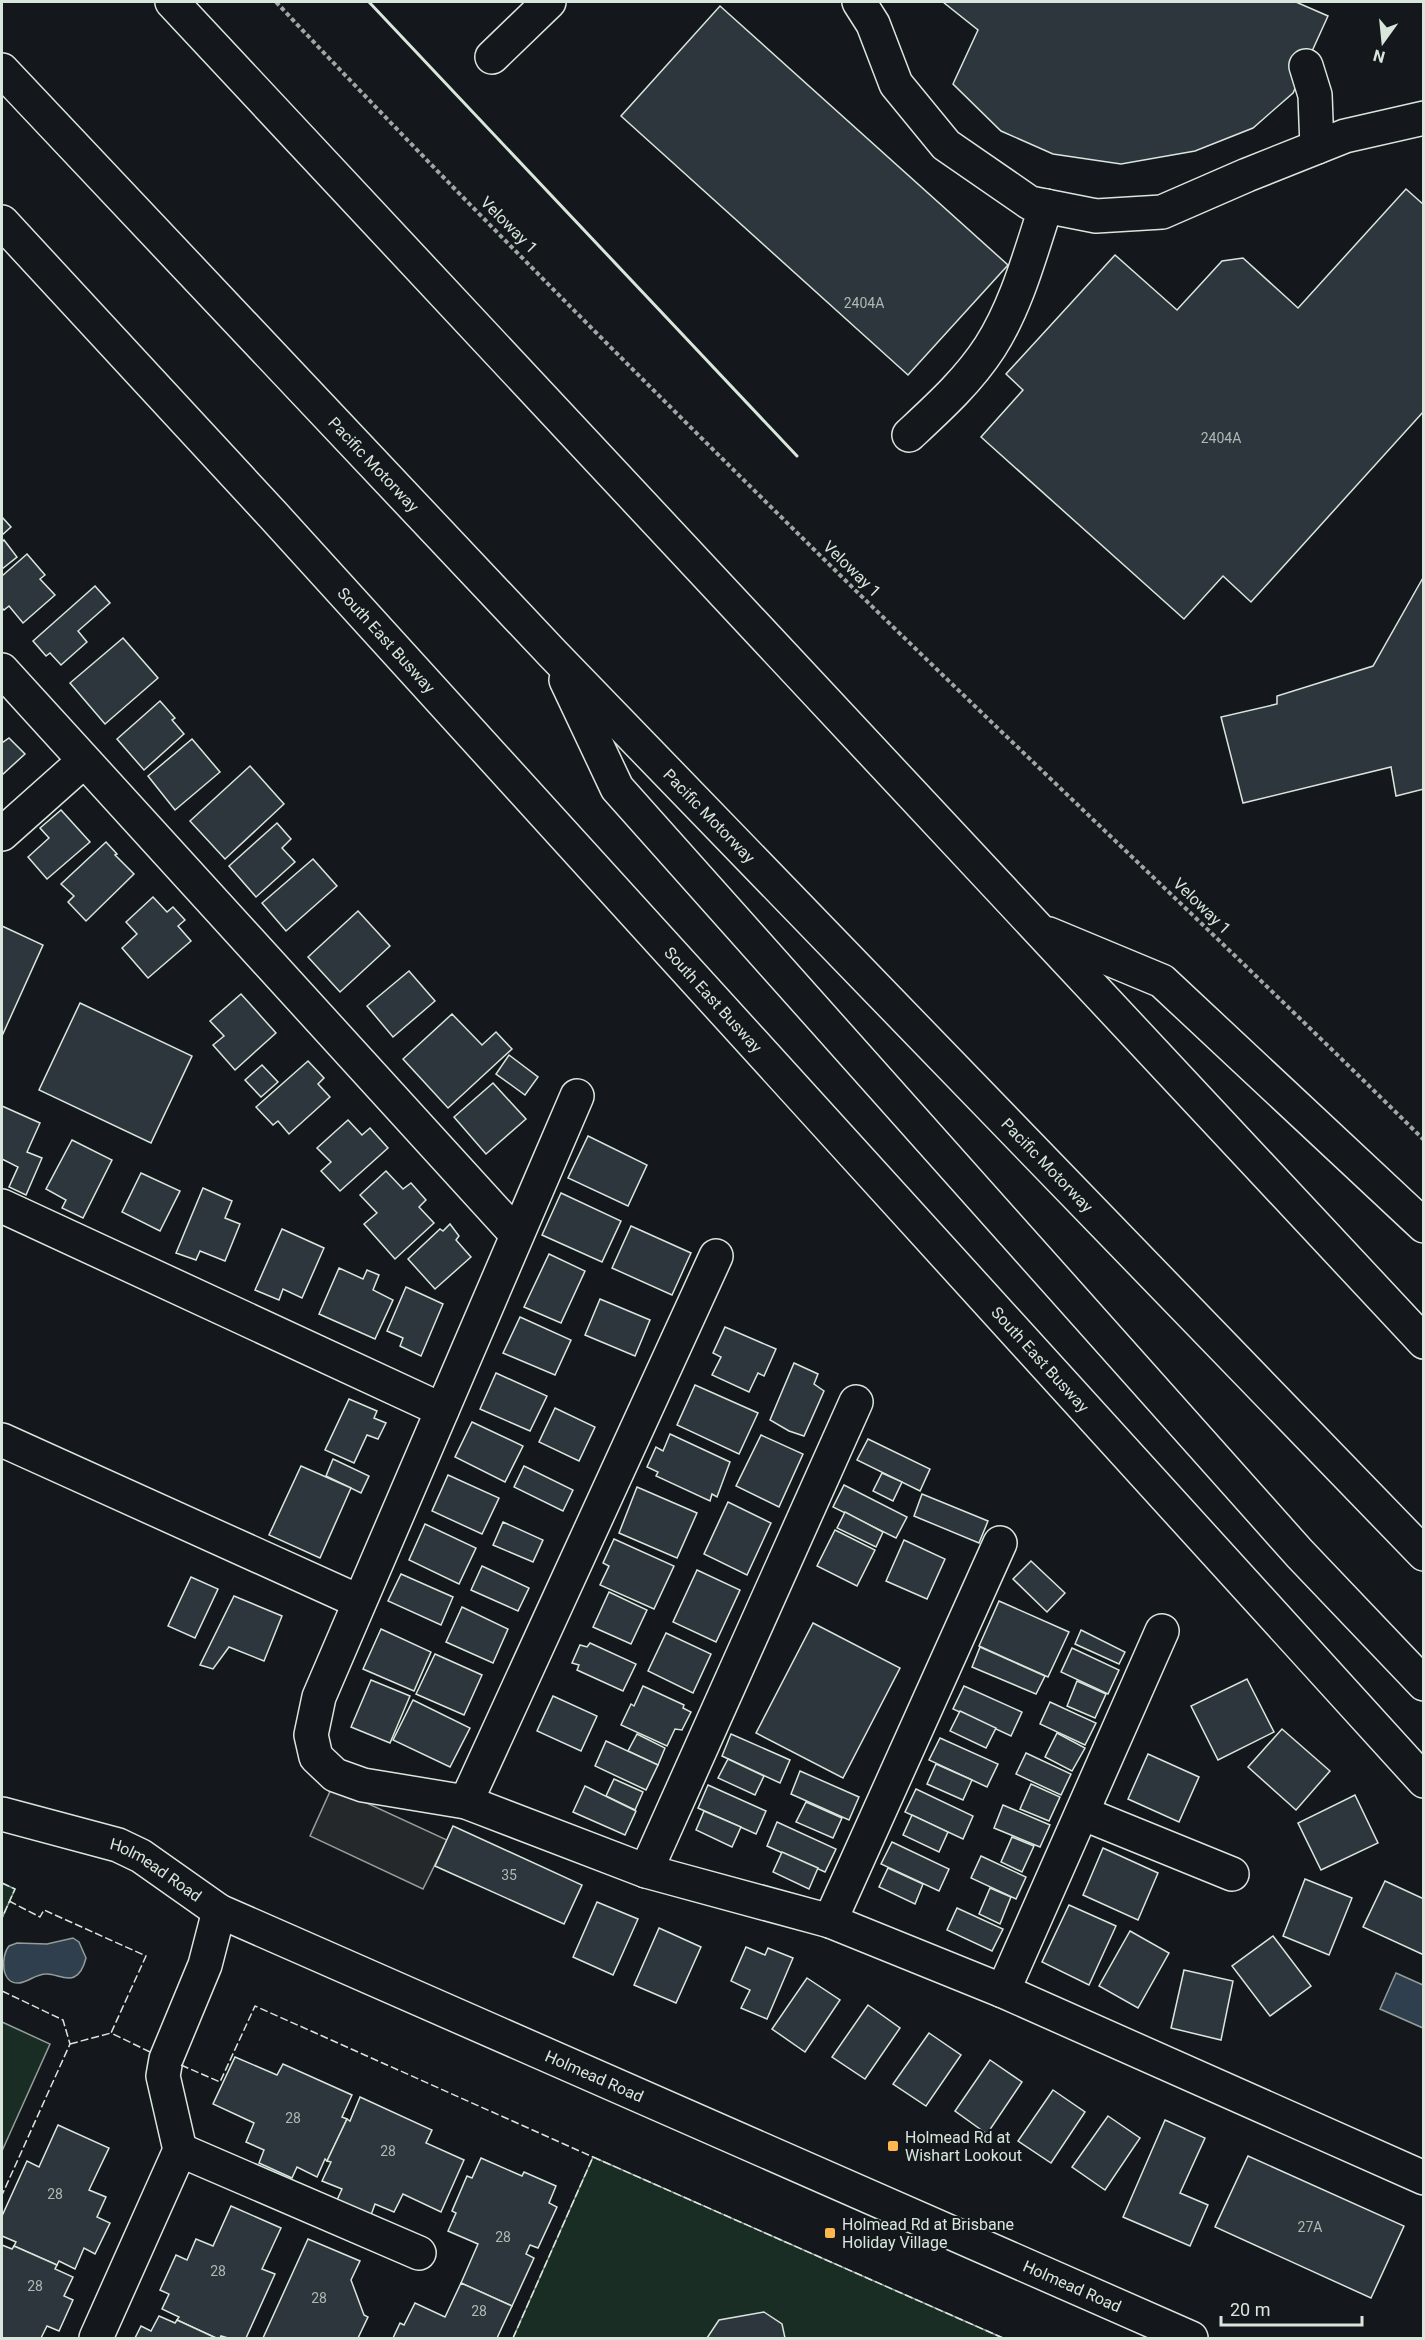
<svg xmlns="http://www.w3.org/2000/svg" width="1425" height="2340" viewBox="0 0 1425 2340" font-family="Roboto,sans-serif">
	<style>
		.green { fill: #1a2d24; stroke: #939e99; stroke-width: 1.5 }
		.parking { fill: #24282b; stroke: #939e99; stroke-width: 1.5 }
		.water { fill: #2f3f4d; stroke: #939e99; stroke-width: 1.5 }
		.building { fill: #2c363c; stroke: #d8e6dc; stroke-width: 1.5 }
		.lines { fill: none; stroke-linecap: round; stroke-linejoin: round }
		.minor-casing { stroke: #d8e6dc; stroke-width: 36 }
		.highway-casing { stroke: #d8e6dc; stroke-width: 36 }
		.path { stroke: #9da8a2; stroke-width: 4; stroke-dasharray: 4.5 3; stroke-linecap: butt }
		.minor { stroke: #14181c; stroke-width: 33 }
		.highway { stroke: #14181c; stroke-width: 33 }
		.fence { stroke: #d8e6dc; stroke-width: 1.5; stroke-dasharray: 8 3; stroke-linecap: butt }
		.wall { stroke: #d8e6dc; stroke-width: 3 }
		.poi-dot { fill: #ffb74d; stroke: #14181c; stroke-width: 2 }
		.labels { text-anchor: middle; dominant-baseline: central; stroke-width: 4.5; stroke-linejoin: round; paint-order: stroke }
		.number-label { font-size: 14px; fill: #adbab4 }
		.street-label { font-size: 16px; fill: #d8e6dc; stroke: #14181c }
		.poi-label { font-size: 16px; fill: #d8e6dc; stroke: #14181c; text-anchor: start }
	</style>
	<rect width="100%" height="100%" fill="#14181c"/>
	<g class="green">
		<polygon points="2,1883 15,1889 2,1918"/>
		<polygon points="2,2022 50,2044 2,2151"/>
		<polygon points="593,2157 1003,2338 513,2338"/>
	</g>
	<polygon class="parking" points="332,1787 447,1840 423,1889 310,1836"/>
	<g class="water">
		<path d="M 73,1938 L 79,1942 L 86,1958 C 84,1966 81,1974 74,1977 C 66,1981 54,1973 46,1974 C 36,1974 28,1982 19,1983 C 0,1984 1,1955 9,1946 L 17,1943 L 47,1944 Z"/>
		<polygon points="1396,1973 1423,1985 1423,2028 1380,2009"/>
	</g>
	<g class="building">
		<polygon points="943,2 1296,2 1328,16 1293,93 1253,128 1195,151 1121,164 1053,154 1001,131 953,84 978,30"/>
		<polygon points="720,6 1008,265 908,375 621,116"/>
		<polygon points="1406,189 1424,205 1424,411 1251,602 1223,576 1184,619 981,437 1023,390 1006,374 1115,255 1177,310 1222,261 1243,258 1298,308"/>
		<polygon points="2,517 11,527 2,535"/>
		<polygon points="4,540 17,557 2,569 2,542"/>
		<polygon points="27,554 45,575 40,579 55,595 23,623 9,606 4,610 2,608 2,576"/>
		<polygon points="1424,576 1424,789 1396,796 1391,767 1243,803 1221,717 1277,704 1277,696 1373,666"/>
		<polygon points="95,586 110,603 78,631 87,642 61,665 50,653 46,656 33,641"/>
		<polygon points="123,638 158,678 105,724 70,683"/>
		<polygon points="160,701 175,718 172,720 184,734 144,770 117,739"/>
		<polygon points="9,738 25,754 2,775 2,743"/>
		<polygon points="192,739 220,772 175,810 148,776"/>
		<polygon points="250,766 284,804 225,859 190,821"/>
		<polygon points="61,810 90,842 47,879 28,857 49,838 40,828"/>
		<polygon points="277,823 291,839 282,848 295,862 256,897 229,866"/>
		<polygon points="106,842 117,854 115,855 134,874 86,921 68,902 74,896 61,884"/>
		<polygon points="313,859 337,886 286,931 262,903"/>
		<polygon points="153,897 167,912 173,907 185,920 178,926 191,941 148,978 122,948 137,934 126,922"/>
		<polygon points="358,911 390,946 340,992 308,957"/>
		<polygon points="2,926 43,945 2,1036"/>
		<polygon points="409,971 435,1001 393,1037 367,1006"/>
		<polygon points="241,994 276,1033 235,1070 213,1045 224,1036 210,1021"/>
		<polygon points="80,1003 192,1056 151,1143 39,1090"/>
		<polygon points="452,1014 482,1045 496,1032 512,1049 448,1108 403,1059"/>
		<polygon points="509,1055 538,1077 525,1095 496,1074"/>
		<polygon points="308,1061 324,1078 318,1084 330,1097 289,1134 278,1121 273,1125 256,1107"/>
		<polygon points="262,1065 278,1082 261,1097 245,1080"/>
		<polygon points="493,1083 526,1119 486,1154 454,1117"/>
		<polygon points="2,1106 40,1123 27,1152 42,1158 26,1195 9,1187 18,1167 2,1159"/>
		<polygon points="348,1120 362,1135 370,1128 388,1148 340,1191 321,1171 331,1162 317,1148"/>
		<polygon points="588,1136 647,1165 628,1206 568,1178"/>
		<polygon points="72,1140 112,1160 83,1218 62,1208 66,1200 46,1189"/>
		<polygon points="386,1171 403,1189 411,1183 426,1200 419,1207 434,1223 395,1259 364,1224 377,1213 360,1195"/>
		<polygon points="141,1173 180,1191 160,1231 122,1212"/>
		<polygon points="203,1188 232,1201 225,1218 240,1224 225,1261 200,1251 196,1260 176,1253"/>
		<polygon points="561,1193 621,1221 602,1262 542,1235"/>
		<polygon points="450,1224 459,1236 456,1240 471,1257 435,1289 408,1259 440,1229 443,1231"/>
		<polygon points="631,1226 691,1253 672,1295 612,1268"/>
		<polygon points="282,1229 324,1248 302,1298 283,1289 279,1300 255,1290"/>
		<polygon points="549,1254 585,1271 561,1323 524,1307"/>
		<polygon points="339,1268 363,1279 367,1270 379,1275 373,1290 393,1300 375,1339 319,1314"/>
		<polygon points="406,1287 443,1304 421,1356 400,1346 403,1338 387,1331"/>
		<polygon points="600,1299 650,1320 635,1356 585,1335"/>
		<polygon points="520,1317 571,1340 555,1375 503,1353"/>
		<polygon points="725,1327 776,1349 764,1376 758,1373 749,1392 712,1375 721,1357 713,1353"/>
		<polygon points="794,1363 818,1374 814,1384 824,1391 804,1436 789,1431 770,1420"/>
		<polygon points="496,1373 547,1396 530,1431 480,1409"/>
		<polygon points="695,1385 758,1413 739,1454 677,1425"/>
		<polygon points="349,1399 377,1411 374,1418 386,1423 378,1439 367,1435 354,1463 325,1450"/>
		<polygon points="555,1408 595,1427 579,1461 539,1442"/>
		<polygon points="472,1422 523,1446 505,1482 455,1457"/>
		<polygon points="670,1434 730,1462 717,1497 712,1494 710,1501 656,1476 658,1472 647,1467 656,1447 663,1451"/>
		<polygon points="761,1435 803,1454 779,1507 736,1486"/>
		<polygon points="868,1439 930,1469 920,1491 857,1460"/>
		<polygon points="333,1459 369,1476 361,1493 326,1476"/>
		<polygon points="301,1466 351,1488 320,1558 269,1535"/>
		<polygon points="524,1466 573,1490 563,1511 514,1487"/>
		<polygon points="882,1473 902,1482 893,1501 873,1491"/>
		<polygon points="448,1475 499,1498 482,1534 432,1511"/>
		<polygon points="844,1485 907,1517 896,1538 833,1507"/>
		<polygon points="637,1487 697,1513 677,1558 619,1533"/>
		<polygon points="922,1494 988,1521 979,1543 914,1516"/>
		<polygon points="728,1502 771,1523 747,1575 704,1554"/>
		<polygon points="845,1512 883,1532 876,1547 837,1528"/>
		<polygon points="503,1522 543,1540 533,1562 493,1545"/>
		<polygon points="425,1524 476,1548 459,1584 409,1560"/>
		<polygon points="835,1530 875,1550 857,1586 817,1566"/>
		<polygon points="614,1539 674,1566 654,1609 600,1585 609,1566 603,1563"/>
		<polygon points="904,1540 945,1559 927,1599 886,1581"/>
		<polygon points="1031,1561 1065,1593 1047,1612 1013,1579"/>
		<polygon points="482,1566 529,1588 518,1611 471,1590"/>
		<polygon points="697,1570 740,1590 716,1642 673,1622"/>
		<polygon points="401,1574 453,1597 441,1625 388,1601"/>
		<polygon points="191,1577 218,1589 195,1638 168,1626"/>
		<polygon points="609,1592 647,1610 631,1644 593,1627"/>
		<polygon points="234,1596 282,1616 264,1661 229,1647 213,1669 200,1665"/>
		<polygon points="999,1601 1069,1632 1048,1677 979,1646"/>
		<polygon points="462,1607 508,1629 493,1663 446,1642"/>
		<polygon points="813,1623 900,1668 843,1778 756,1733"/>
		<polygon points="381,1629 431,1652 414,1691 363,1669"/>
		<polygon points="1081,1630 1125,1652 1119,1664 1075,1644"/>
		<polygon points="666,1633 711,1654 693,1693 648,1671"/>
		<polygon points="590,1643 636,1664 623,1691 577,1670 579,1665 572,1663 580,1645 587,1647"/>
		<polygon points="980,1647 1045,1676 1036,1694 972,1667"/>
		<polygon points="1072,1648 1119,1670 1108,1694 1061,1672"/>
		<polygon points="435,1654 482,1675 464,1715 416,1694"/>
		<polygon points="1247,1679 1274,1732 1218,1760 1191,1706"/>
		<polygon points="371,1680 410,1696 390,1743 351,1727"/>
		<polygon points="1077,1681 1106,1694 1095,1718 1067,1706"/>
		<polygon points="643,1686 684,1705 683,1708 691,1712 682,1730 675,1729 667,1746 621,1725 631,1704 634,1706"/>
		<polygon points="964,1686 1022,1712 1011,1736 953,1709"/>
		<polygon points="553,1696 597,1716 581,1751 537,1731"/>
		<polygon points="413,1700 470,1728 450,1767 393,1740"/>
		<polygon points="1050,1702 1096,1723 1085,1745 1040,1724"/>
		<polygon points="960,1711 996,1728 986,1748 950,1731"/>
		<polygon points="1282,1729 1330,1771 1296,1810 1248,1767"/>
		<polygon points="1057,1733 1085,1748 1072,1771 1045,1757"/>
		<polygon points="637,1734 665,1748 658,1765 628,1751"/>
		<polygon points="731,1734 790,1760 780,1783 722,1756"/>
		<polygon points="940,1738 998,1764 987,1787 929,1760"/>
		<polygon points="606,1741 658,1765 646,1790 595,1766"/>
		<polygon points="1026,1753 1071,1774 1061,1795 1016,1774"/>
		<polygon points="1148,1754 1199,1777 1179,1822 1128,1799"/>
		<polygon points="728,1759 764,1776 755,1795 718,1778"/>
		<polygon points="936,1764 972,1780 963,1800 927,1784"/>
		<polygon points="800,1771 859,1797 849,1820 791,1794"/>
		<polygon points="614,1779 643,1792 635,1810 606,1796"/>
		<polygon points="1031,1784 1060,1797 1049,1821 1020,1809"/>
		<polygon points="708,1785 766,1811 756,1834 698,1808"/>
		<polygon points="585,1786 636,1811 625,1835 573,1812"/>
		<polygon points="916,1789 973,1816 963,1839 905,1812"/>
		<polygon points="1355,1795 1378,1843 1321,1870 1298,1823"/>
		<polygon points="806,1802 842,1818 833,1838 796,1822"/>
		<polygon points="1003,1805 1050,1825 1040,1847 994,1828"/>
		<polygon points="704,1811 741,1827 732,1847 696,1830"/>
		<polygon points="912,1815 948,1832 939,1852 903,1835"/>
		<polygon points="777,1822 836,1849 825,1872 767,1846"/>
		<polygon points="453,1826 582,1885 564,1924 435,1866"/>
		<polygon points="1012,1837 1034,1846 1022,1872 1001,1862"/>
		<polygon points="892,1842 949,1869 939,1891 881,1864"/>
		<polygon points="1103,1848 1158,1873 1138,1920 1083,1895"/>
		<polygon points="782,1852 818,1868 809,1889 773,1872"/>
		<polygon points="981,1856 1026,1877 1016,1899 971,1878"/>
		<polygon points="888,1868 923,1884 915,1904 879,1887"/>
		<polygon points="1305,1879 1352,1898 1329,1955 1283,1936"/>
		<polygon points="1385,1881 1424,1899 1424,1955 1363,1927"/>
		<polygon points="990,1888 1011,1897 1000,1924 979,1914"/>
		<polygon points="597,1902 638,1919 613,1975 573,1957"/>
		<polygon points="1069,1905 1116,1926 1089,1985 1042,1962"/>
		<polygon points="957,1908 1003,1929 992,1951 947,1930"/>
		<polygon points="659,1928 701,1947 676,2003 634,1985"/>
		<polygon points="1130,1931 1169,1953 1138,2008 1099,1986"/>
		<polygon points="1273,1936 1311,1986 1270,2016 1232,1966"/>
		<polygon points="746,1947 765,1955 768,1948 793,1958 767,2019 741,2008 750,1990 731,1981"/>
		<polygon points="1184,1970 1233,1981 1221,2040 1171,2028"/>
		<polygon points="807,1978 840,2000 805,2052 772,2029"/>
		<polygon points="868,2005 900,2028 865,2079 832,2057"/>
		<polygon points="929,2033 961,2055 926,2106 893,2084"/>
		<polygon points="235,2057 277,2075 283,2064 352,2095 342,2117 347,2119 327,2161 325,2159 317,2177 297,2167 292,2178 259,2163 264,2150 246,2142 254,2123 213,2104"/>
		<polygon points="990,2060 1022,2082 987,2134 955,2111"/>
		<polygon points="1053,2090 1085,2112 1051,2163 1018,2141"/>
		<polygon points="360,2097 432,2130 426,2143 464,2160 441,2212 403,2194 394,2212 375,2204 371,2215 337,2200 342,2189 322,2181 331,2162 327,2161 347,2119 350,2121"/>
		<polygon points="1108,2116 1140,2138 1105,2190 1072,2167"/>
		<polygon points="1165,2120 1205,2138 1180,2193 1208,2205 1190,2246 1123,2217"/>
		<polygon points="58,2125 109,2148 89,2190 106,2197 97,2217 110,2223 95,2254 84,2248 75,2269 59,2261 57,2265 14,2246 16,2242 2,2236 2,2216 27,2161 39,2167"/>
		<polygon points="1248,2156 1404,2226 1371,2298 1215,2227"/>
		<polygon points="481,2158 522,2176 524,2172 556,2186 549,2203 557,2207 538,2248 530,2245 526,2254 534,2258 512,2306 461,2283 478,2244 448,2231 456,2213 452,2211 467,2176 472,2178"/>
		<polygon points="231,2206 281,2228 262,2269 275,2274 246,2338 228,2338 221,2336 220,2338 216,2338 177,2320 179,2317 162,2309 169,2294 160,2290 176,2255 187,2260 196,2239 213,2246"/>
		<polygon points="308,2239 360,2261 351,2280 364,2315 368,2317 358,2338 263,2338"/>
		<polygon points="2,2245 12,2249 14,2246 57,2265 55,2269 73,2277 64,2296 73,2300 59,2331 47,2326 41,2338 2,2338"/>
		<polygon points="461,2283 512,2306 497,2338 393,2338 400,2323 404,2325 415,2303 445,2317"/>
		<polygon points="764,2312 782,2324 785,2338 707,2338 719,2320"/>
		<polygon points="159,2316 175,2323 177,2320 216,2338 135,2338 141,2326 151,2331"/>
	</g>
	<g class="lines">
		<g class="minor-casing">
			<g id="minor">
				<polyline points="859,2 873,24 896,84 946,145 1030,203 1096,216 1162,212 1247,175 1345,136 1424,118"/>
				<polyline points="492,57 549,2"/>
				<polyline points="1306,66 1315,95 1317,147"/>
				<path id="s1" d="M 2,222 L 273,515 L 1424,1781"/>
				<path d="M 909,435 C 938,408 968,381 990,347 C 1017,305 1030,254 1046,206"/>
				<polyline points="2,670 516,1234"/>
				<polyline points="2,834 84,761"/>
				<polyline points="577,1096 319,1697 311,1735 316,1757 335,1775 363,1785 466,1802 646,1871 830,1921 1003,1991 1424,2178"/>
				<polyline points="2,1206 442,1410"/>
				<polyline points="2,1440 358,1601"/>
				<polyline points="466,1802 716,1256"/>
				<polyline points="1082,1813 1232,1874"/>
				<path id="s2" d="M 2,1814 L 118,1845 L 141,1856 L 219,1911 L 1191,2338"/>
				<polyline points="646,1871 856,1402"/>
				<polyline points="830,1921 1000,1543"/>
				<polyline points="1003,1991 1162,1631"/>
				<polyline points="180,2150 419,2253"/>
				<polyline points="96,2338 180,2150 163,2076 166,2059 205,1965 219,1911"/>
			</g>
		</g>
		<g class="highway-casing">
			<g id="highway">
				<polyline points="172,2 1424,1342"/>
				<path id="s3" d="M 2,70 L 553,654 L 1424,1554"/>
				<polyline points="566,680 617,788 1300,1554 1424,1684"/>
				<polyline points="1049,934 1162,981 1424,1226"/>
			</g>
		</g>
		<path class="path" d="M 276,2 C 461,199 653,391 846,581 C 1037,768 1233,951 1424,1140"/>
		<use href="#minor" class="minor"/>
		<use href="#highway" class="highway"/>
		<g class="fence">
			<polyline points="2,1883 15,1889 2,1918"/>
			<polyline points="9,1901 40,1917 44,1910 146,1956 111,2033 150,2052"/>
			<polyline points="2,1991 63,2020 70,2044 2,2195"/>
			<polyline points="70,2044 111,2033"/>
			<polyline points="181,2065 220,2082 255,2006 593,2157"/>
			<polyline points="513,2338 593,2157 1003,2338"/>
		</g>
		<polyline class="wall" points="369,2 797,456"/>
	</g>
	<g class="poi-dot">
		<rect x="887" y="2140" width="12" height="12" rx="3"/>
		<rect x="824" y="2227" width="12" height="12" rx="3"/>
	</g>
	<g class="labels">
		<g class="number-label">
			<text x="864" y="303">2404A</text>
			<text x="1221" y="438">2404A</text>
			<text x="509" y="1875">35</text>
			<text x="293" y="2118">28</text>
			<text x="388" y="2151">28</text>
			<text x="55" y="2194">28</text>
			<text x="1310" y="2227">27A</text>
			<text x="503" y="2237">28</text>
			<text x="218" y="2271">28</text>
			<text x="35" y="2286">28</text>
			<text x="319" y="2298">28</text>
			<text x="479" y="2311">28</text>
		</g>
		<g class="street-label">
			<text transform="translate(509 225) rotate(45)">Veloway 1</text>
			<text stroke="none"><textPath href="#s3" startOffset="542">Pacific Motorway</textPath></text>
			<text transform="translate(852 569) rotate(44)">Veloway 1</text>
			<text stroke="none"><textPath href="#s1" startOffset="568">South East Busway</textPath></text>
			<text stroke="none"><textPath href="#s3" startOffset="1028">Pacific Motorway</textPath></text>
			<text transform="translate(1202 906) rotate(44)">Veloway 1</text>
			<text stroke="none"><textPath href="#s1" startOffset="1054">South East Busway</textPath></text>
			<text stroke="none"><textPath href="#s3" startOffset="1514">Pacific Motorway</textPath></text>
			<text stroke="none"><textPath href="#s1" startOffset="1540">South East Busway</textPath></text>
			<text stroke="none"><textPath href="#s2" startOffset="165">Holmead Road</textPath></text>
			<text stroke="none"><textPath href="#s2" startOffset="651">Holmead Road</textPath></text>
			<text stroke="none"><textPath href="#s2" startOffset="1173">Holmead Road</textPath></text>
		</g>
		<g class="poi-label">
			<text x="905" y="2137">Holmead Rd at<tspan x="905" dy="18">Wishart Lookout</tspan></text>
			<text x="842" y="2224">Holmead Rd at Brisbane<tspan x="842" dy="18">Holiday Village</tspan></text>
		</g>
	</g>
	<rect width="1425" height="2340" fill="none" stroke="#d8e6dc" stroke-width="6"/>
	<g transform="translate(1383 42) rotate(195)" stroke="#14181c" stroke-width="4.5" paint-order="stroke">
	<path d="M0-4.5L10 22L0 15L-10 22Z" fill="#d8e6dc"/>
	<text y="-9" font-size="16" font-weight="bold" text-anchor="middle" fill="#d8e6dc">N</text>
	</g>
	<path d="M1221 2316v9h141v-9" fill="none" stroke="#d8e6dc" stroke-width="3"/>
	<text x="1230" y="2316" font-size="18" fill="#d8e6dc" stroke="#14181c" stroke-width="4.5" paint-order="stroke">20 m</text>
</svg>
